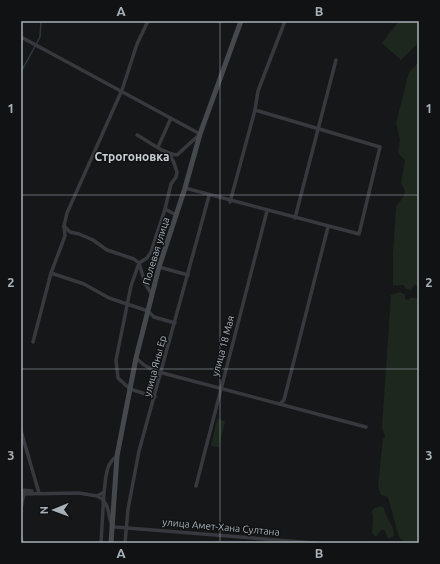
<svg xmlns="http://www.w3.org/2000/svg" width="440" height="564" viewBox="0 0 440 564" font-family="Ubuntu,sans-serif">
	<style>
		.green { fill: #1e271e }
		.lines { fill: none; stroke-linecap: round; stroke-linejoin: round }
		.stream { stroke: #2b393d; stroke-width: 1.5 }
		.street { stroke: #37393e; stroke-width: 3.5 }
		.secondary { stroke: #45494e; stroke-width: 5 }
		.grid { fill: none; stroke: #a7b1b9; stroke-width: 1; stroke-opacity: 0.55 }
		.labels { text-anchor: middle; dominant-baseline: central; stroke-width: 3; stroke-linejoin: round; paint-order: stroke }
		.street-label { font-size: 10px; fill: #a7b1b9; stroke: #111213 }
		.quarter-label { font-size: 12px; font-weight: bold; fill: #c9cfd5; stroke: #111213 }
		.neatline { fill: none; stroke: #a7b1b9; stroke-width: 1.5 }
		.grid-label { font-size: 13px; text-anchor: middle; font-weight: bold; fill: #a7b1b9 }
	</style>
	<rect width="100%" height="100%" fill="#161718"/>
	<g class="green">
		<polygon points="399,21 419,21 419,42 401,60 382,43"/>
		<polygon points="419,62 419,290 415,284 411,290 406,289 403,285 393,286 393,254 396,207 404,196 405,191 401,183 405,160 398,153 400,140 396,123 409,72"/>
		<polygon points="400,292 405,294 405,299 408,300 410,298 419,298 419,543 405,543 399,537 388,497 381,495 378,486 383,439 385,437 382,427 391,295"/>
		<polygon points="217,419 225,421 219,447 211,446"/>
		<path d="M 382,506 L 384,508 C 386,520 393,521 394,536 L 388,539 L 385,531 L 382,529 L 376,537 L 372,533 L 373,516 L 372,511 L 374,508 Z"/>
	</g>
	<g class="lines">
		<polyline class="stream" points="21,72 40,37 41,21"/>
		<g class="street">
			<path d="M 21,37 L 200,134 L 177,155 C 162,153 150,142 137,135"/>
			<polyline points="255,110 258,91 285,21"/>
			<polyline points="158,147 171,118"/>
			<polyline points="185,188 359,234 380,147 255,110 230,202"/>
			<polyline points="165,209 176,215"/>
			<polyline points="295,218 336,60"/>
			<polyline points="64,226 70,232 79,234 93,240 107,250 134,259 139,263 145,283 152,295"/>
			<polyline points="159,267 188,275"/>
			<polyline points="51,273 84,284 109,298 148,311 154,317 175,323"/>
			<polyline points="33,342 51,273 65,236 64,226 67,213 122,90 137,44 148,21"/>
			<polyline points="136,358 144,365 155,371 366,427"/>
			<polyline points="155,397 130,389 118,378 116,360 131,286 139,263 147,258 151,252 165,209 171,184 176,177 177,172 174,163 170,154"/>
			<polyline points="280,404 284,400 328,227"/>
			<polyline points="21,431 39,493"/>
			<polyline points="196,486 267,211"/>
			<polyline points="21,490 32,491"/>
			<path d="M 21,494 L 79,493 L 97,496 L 104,492 C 106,479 105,464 117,456"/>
			<path d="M 97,496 C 114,504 105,521 115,527 L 314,543"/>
			<polyline points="21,508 24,493"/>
			<polyline points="21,539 23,543"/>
			<polyline points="101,543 104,492"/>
			<polyline points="125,543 128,509 139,451 209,196"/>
		</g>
		<polyline class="secondary" points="111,543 117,456 136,358 159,267 185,188 200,134 241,21"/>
	</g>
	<path class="grid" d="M 220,21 L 220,543M 21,195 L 419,195M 21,369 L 419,369"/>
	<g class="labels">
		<g class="street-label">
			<text transform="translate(156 251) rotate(-73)">Полевая улица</text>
			<text transform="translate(223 346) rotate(-75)">улица 18 Мая</text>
			<text transform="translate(155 366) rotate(-75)">улица Яны Ер</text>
			<text transform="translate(221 527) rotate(5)">улица Амет-Хана Султана</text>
		</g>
		<g class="quarter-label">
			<text x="132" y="156">Строгоновка</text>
		</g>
	</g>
	<rect width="440" height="564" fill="none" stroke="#111213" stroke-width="44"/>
	<g transform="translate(54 510) rotate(269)" stroke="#111213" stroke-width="3" paint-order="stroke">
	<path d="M0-3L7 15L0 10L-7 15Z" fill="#a7b1b9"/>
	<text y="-6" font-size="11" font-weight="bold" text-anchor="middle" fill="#a7b1b9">N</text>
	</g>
	<rect x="22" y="22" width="396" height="520" class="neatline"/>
	<g class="grid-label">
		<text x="121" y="16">A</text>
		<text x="319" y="16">B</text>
		<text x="11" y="113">1</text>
		<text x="429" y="113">1</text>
		<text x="11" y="287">2</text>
		<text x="429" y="287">2</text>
		<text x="11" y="460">3</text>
		<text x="429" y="460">3</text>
		<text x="121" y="558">A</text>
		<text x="319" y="558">B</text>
	</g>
</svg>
